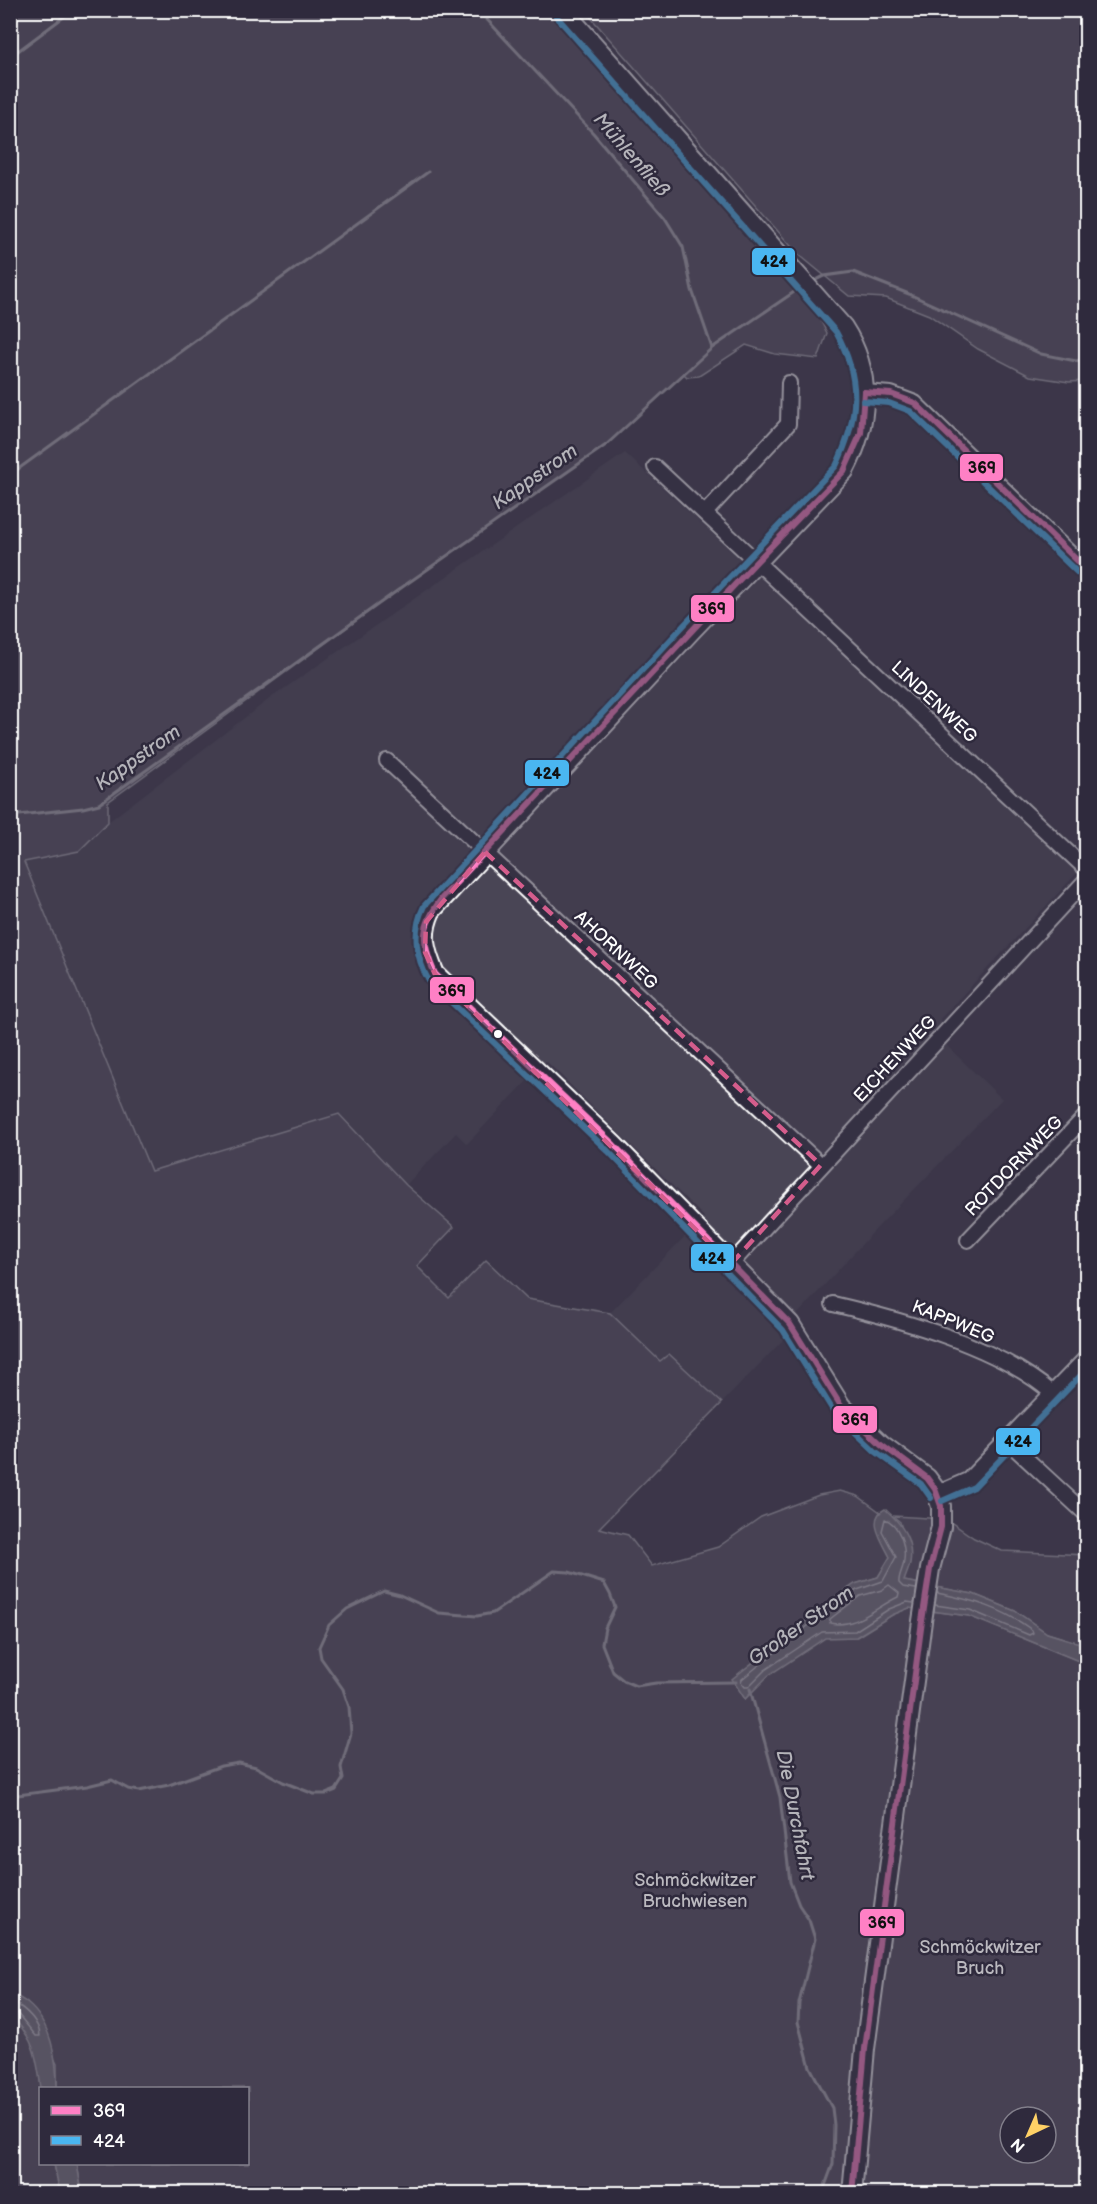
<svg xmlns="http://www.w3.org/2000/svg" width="1097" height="2204" viewBox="0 0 1097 2204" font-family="'Balsamiq Sans',sans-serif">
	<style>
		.built { fill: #494455 }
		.green { fill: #555060; stroke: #aaa8b0; stroke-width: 1.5; fill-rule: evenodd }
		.water { fill: #797682; stroke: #afadb4; stroke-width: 1.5 }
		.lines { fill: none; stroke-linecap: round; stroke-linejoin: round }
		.shore { stroke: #c9c8cd; stroke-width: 1.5 }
		.stream { stroke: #afadb4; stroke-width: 3 }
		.street-casing { stroke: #fff; stroke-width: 18 }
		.secondary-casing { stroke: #fff; stroke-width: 22 }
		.street { stroke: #2f2a3d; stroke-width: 14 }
		.secondary { stroke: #2f2a3d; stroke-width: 18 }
		.bus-1-casing { stroke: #2f2a3d; stroke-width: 10 }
		.bus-2-casing { stroke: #2f2a3d; stroke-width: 10 }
		.bus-1 { stroke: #ff80c5; stroke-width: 6 }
		.bus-2 { stroke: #4ab6f1; stroke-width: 6 }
		.marked { fill: none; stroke: #d45d8c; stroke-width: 4.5; stroke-dasharray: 12 8; stroke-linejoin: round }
		.bus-dot { fill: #fff; stroke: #2f2a3d; stroke-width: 2 }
		.labels { text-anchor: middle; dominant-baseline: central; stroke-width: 5; stroke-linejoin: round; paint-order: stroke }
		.street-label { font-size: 18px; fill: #fff; stroke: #2f2a3d }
		.park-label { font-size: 18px; fill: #bbb9bf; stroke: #2f2a3d }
		.water-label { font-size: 20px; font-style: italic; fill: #b5b4ba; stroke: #2f2a3d }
		.line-badge { stroke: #2f2a3d; stroke-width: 2 }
		.pale-badge-label { font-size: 16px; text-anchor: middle; font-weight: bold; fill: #111 }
	</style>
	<rect width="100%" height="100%" fill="#3c3749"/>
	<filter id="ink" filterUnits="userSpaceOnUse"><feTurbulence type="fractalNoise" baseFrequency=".0167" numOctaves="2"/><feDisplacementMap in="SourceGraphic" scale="12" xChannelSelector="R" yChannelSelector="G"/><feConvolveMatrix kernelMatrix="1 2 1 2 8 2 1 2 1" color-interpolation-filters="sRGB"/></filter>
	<g filter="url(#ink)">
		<polygon class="built" points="625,453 1078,872 940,1019 947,1046 1002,1099 875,1230 785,1328 782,1341 722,1403 669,1355 660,1361 610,1313 704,1217 546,1061 467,1144 456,1133 406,1185 339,1114 151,1171 18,847 108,822 272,697"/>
		<g class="green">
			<path d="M 11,11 L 556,11 L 767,250 L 817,314 L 827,333 L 818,359 L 775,354 L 746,345 L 699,376 L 687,377 L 684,374 L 606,445 L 408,583 L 108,802 L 108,822 L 79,851 L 24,862 L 151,1171 L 339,1114 L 406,1185 L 454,1227 L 417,1266 L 449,1298 L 486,1260 L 527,1299 L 610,1313 L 660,1361 L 669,1354 L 722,1403 L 599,1528 L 628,1535 L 652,1566 L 718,1547 L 761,1517 L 819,1495 L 840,1491 L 858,1496 L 880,1512 L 879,1514 L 884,1545 L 890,1557 L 878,1577 L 855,1584 L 837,1596 L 733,1679 L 745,1699 L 768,1675 L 825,1637 L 857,1637 L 892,1615 L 909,1608 L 969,1616 L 1086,1664 L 1086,2193 L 82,2193 L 77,2164 L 248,2164 L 248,2088 L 57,2088 L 57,2064 L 27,2003 L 11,1993 ZM 1010,2117 L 1046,2117 L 1046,2153 L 1010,2153 Z"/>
			<polygon points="585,11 1086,11 1086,381 1069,382 1030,376 978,349 929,315 886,298 849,296 797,253"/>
			<polygon points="893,1516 946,1519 974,1538 1002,1551 1086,1555 1086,1645 1047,1633 1015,1611 973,1594 904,1581 910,1561 900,1522"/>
			<path d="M 10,2015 C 19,2023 29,2033 33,2044 C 46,2081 40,2125 40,2164 L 54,2164 L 60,2193 L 11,2193 Z"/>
		</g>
		<g class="water">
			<path d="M 885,1509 C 901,1523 914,1540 910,1563 C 909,1569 906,1575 904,1581 L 973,1594 L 1015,1611 L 1047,1633 L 1086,1645 L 1086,1664 L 969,1616 L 909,1608 L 892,1615 L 856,1637 L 825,1638 L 769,1675 L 745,1699 L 732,1679 L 837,1596 L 855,1584 L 878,1577 L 890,1557 C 884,1544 865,1519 885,1509 Z"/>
			<path d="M 11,1993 C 16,1996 22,1999 27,2003 C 51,2022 57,2059 57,2088 L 41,2088 C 36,2054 35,2041 11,2015 Z"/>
			<polygon points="54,2164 77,2164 82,2193 60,2193"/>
		</g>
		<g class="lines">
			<g class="shore">
				<path d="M 889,1585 L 899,1593 L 898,1597 C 876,1607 855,1629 830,1623 L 830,1619 L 860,1596 L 882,1590 Z"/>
				<path d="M 914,1603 L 907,1602 L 889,1609 L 855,1631 L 822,1632 L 765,1670 L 748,1687 L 745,1687 L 741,1682 L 742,1679 L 840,1600 L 857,1590 L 883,1581 L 896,1557 L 882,1531 L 885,1519 C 899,1524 906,1546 904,1560 C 904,1568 898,1575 899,1583 L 903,1587 L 916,1589"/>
				<path d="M 935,1605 L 970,1610 L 1029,1635 L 1033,1633 L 1032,1630 C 1002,1608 973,1600 937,1593"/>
				<path d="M 10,2000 C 24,2008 39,2020 40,2036 L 36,2036 L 17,2013 L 10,2011"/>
			</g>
			<g class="stream">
				<polyline points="478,10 594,134 665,218 683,247 692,290 712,348"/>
				<polyline points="10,57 73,10"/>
				<polyline points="812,282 824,276 853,272 909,294 1041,354 1076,361 1086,359"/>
				<polyline points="10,475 428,172"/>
				<polyline points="10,816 83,808 99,804 408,583 606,445 712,348 800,288"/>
				<polyline points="750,1689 780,1797 790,1882 799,1905 809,1920 815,1939 799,2003 798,2022 810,2067 832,2108 834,2125 833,2164 822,2194"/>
				<polyline points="10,1796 87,1786 112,1780 128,1789 139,1791 169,1785 221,1766 239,1763 256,1767 283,1782 314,1794 326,1794 336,1790 343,1779 341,1767 351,1733 349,1707 343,1689 321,1658 319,1647 329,1625 347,1609 384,1591 400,1595 439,1613 477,1616 493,1613 554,1571 569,1572 604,1583 610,1594 615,1607 605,1628 602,1644 613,1672 624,1681 636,1686 656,1683 736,1682"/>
			</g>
			<g class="street-casing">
				<g id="street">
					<polyline points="864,392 891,394 915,403 1086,569"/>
					<polyline points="655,467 1086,869"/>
					<polyline points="705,513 788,424 789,383"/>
					<polyline points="387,761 821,1165"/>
					<polyline points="968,1240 1086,1116"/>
					<polyline points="731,1264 1086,880"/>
					<path d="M 833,1304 C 902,1320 998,1346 1052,1393"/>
					<polyline points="1006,1440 1086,1514"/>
					<polyline points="938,1493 968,1480 1086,1358"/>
				</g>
			</g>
			<g class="secondary-casing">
				<path id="secondary" d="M 563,10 L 843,327 C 873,373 869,424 844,471 L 692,630 L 431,911 C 420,935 425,951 435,974 L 614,1145 L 790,1324 L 841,1406 L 881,1444 L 927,1478 L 935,1489 L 941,1506 L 941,1527 L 930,1569 L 922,1621 L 865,2049 L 852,2194"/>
			</g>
			<use href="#street" class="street"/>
			<use href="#secondary" class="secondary"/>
			<g class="bus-1-casing">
				<g id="bus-1">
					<polyline points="864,392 891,394 915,403 1086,569"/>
					<path d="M 852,2194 L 865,2049 L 922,1621 L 930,1569 L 941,1527 L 941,1506 L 935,1489 L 927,1478 L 881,1444 L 841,1406 L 790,1324 L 614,1145 L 435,974 C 421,942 420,927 442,898 L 756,562 L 844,471 L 861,433 L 864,392"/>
				</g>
			</g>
			<g class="bus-2-casing">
				<g id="bus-2">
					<path d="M 556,16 L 836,332 C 862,379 859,418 836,466 L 685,624 L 424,906 C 412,930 415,957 429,981 L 608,1151 L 783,1330 L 834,1412 L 875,1451 L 921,1484 L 931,1498"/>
					<polyline points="863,401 889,403 910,411 1080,575"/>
					<polyline points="942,1501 974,1487 1086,1370"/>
				</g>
			</g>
			<use href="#bus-1" class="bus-1"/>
			<use href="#bus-2" class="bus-2"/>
		</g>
	</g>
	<path d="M0 0H1097V2204H0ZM 485,852 L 821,1165 L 731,1264 L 435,974 L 425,952 L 426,922 Z" fill="#3c3749" fill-opacity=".55" fill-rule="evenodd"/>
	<path class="marked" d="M 485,852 L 821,1165 L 731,1264 L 435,974 L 425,952 L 426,922 Z"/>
	<circle class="bus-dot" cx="498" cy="1034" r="5"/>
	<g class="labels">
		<g class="street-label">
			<text transform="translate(934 702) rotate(43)">LINDENWEG</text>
			<text transform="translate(616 950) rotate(43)">AHORNWEG</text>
			<text transform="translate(895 1059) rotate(-47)">EICHENWEG</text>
			<text transform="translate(1014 1166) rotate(-46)">ROTDORNWEG</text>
			<text transform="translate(953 1322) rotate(22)">KAPPWEG</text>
		</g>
		<g class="park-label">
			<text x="695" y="1880">Schmöckwitzer<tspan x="695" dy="21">Bruchwiesen</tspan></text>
			<text x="980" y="1947">Schmöckwitzer<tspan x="980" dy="21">Bruch</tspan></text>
		</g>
		<g class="water-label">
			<text transform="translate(631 155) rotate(49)">Mühlenfließ</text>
			<text transform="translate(535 477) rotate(-35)">Kappstrom</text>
			<text transform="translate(138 758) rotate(-35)">Kappstrom</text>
			<text transform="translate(801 1626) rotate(-35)">Großer Strom</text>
			<text transform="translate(795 1815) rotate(79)">Die Durchfahrt</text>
		</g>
	</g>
	<g class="line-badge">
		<rect x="751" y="247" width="45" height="29" rx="6" fill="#4ab6f1"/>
		<rect x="959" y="453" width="45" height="29" rx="6" fill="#ff80c5"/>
		<rect x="690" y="594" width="45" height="29" rx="6" fill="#ff80c5"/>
		<rect x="524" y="759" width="46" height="28" rx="6" fill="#4ab6f1"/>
		<rect x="429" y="976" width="46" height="28" rx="6" fill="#ff80c5"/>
		<rect x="690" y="1243" width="45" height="29" rx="6" fill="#4ab6f1"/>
		<rect x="832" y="1405" width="46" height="29" rx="6" fill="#ff80c5"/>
		<rect x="995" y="1427" width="46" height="29" rx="6" fill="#4ab6f1"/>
		<rect x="859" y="1908" width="46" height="29" rx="6" fill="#ff80c5"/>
	</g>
	<g class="pale-badge-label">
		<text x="774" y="267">424</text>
		<text x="982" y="473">369</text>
		<text x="712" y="614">369</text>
		<text x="547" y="779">424</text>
		<text x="452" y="996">369</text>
		<text x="712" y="1264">424</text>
		<text x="855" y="1425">369</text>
		<text x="1018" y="1447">424</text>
		<text x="882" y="1928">369</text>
	</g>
	<rect width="1097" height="2204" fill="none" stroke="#2f2a3d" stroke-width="36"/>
	<rect x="18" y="18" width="1061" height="2168" fill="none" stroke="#fff" stroke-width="2" filter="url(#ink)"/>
	<rect x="39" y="2087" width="210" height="78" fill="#2f2a3d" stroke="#827f8b" stroke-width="1.5"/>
	<rect x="51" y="2106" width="30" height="9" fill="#ff80c5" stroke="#827f8b" stroke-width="1.5"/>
	<text x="93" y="2117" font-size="18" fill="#ffffff">369</text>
	<rect x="51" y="2136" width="30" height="9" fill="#4ab6f1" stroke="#827f8b" stroke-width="1.5"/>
	<text x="93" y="2147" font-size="18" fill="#ffffff">424</text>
	<g transform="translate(1028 2135) rotate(224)"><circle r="28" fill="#2f2a3d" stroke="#827f8b" stroke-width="1.5"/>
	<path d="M0-4.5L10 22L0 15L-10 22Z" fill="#ffd166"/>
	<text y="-9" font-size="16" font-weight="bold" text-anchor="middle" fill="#ffffff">N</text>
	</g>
</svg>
